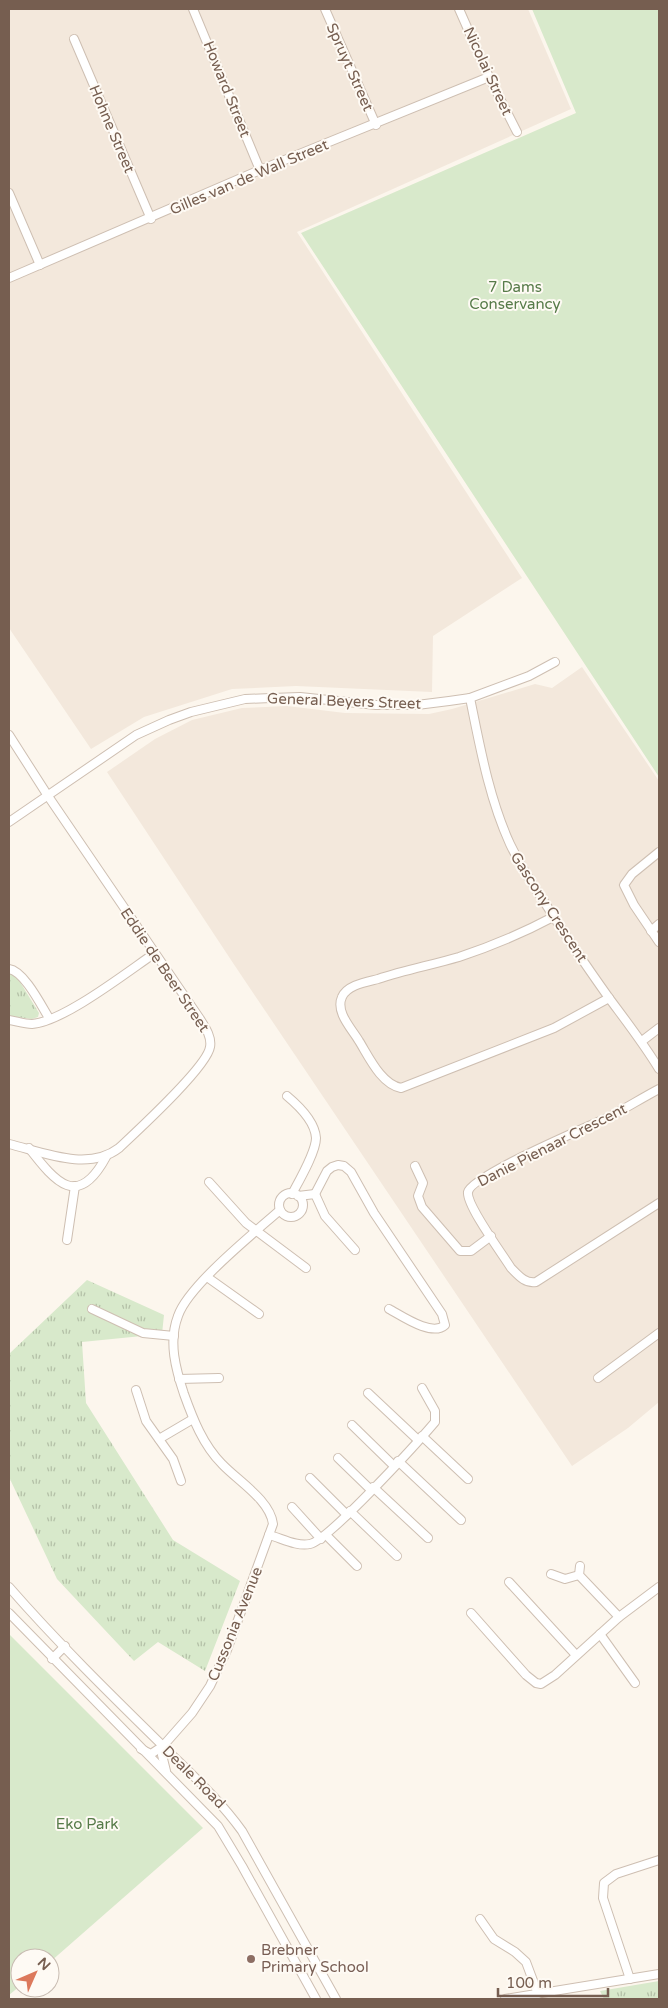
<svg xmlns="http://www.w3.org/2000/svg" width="668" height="2008" viewBox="0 0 668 2008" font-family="'Varela Round',sans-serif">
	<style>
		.residential { fill: #f3e8dc }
		.grass { fill: url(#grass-tufts) }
		.park { fill: #d8e9cb }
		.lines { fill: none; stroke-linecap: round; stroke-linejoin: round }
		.minor-casing { stroke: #cebfb2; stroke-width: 10 }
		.minor { stroke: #fff; stroke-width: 8 }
		.education-dot { fill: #8d6e63; stroke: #fefaf4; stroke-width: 2 }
		.labels { text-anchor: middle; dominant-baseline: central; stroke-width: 4; stroke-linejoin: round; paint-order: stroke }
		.street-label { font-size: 15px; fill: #765e50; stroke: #fefaf4 }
		.park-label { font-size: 15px; fill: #577b49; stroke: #fefaf4 }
		.education-label { font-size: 15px; fill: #785e54; stroke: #fefaf4; text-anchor: start }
	</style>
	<defs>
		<pattern id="grass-tufts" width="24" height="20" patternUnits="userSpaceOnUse" patternTransform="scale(1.25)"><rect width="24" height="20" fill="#d8e9cb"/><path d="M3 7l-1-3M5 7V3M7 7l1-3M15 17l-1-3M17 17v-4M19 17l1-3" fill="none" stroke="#b4c0a7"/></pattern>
	</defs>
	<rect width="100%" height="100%" fill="#fcf6ed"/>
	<g class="residential">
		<polygon points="9,9 528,9 571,109 297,232 522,578 433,636 432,692 296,686 232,689 144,717 91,749 9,628"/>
		<polygon points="582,667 659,781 659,1402 628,1428 572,1466 233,963 107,772 155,739 192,720 242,708 287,706 345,713 429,714 452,709 535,684 552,688"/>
	</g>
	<g class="grass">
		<polygon points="10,973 17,977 39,1013 38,1017 32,1019 9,1016 9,974"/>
		<polygon points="87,1280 164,1315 162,1334 82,1342 86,1403 173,1540 240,1581 205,1671 158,1642 134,1661 57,1579 9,1477 9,1354"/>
		<polygon points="659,1981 659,1999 604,1999 600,1991"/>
	</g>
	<g class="park">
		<polygon points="532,9 659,9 659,777 301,233 576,113"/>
		<polygon points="9,1634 203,1828 50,1962 50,1958 20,1958 20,1986 9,1995"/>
	</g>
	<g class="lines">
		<g class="minor-casing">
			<g id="minor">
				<polyline points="193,9 260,170"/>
				<polyline points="325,9 376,125"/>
				<polyline points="459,9 489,77 517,132"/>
				<polyline points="74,39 151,219"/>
				<polyline points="9,193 40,265"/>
				<polyline points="9,278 260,170 489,77"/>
				<path d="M 470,698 C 480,747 489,798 510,844 C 520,865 532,884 545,903 C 565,935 587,967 609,998 C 626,1021 644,1044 659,1069"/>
				<path d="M 9,735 L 48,796 L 200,1019 C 205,1027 212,1037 210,1047 C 207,1067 137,1131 119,1148 C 88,1172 42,1152 9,1144"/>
				<polyline points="9,822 136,735 169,720 191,712 245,699 271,698 300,697 376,705 417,705 449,701 470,698 529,676 555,662"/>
				<polyline points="659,852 632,874 624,885 634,905 659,942"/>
				<path d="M 553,917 C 523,933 492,946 459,957 C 432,965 405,970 378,979 C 366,982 347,985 342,997 C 335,1012 352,1029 359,1041 C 369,1057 381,1084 401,1088 L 554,1028 L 609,998"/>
				<polyline points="651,931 659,924"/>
				<path d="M 9,969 C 24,971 41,1005 49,1018"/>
				<path d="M 9,1020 C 16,1021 24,1024 32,1024 C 63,1022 127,972 155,953"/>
				<polyline points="642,1041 659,1028"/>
				<path d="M 659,1089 C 642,1098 626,1108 609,1117 C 589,1126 471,1176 468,1192 C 466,1205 503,1255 511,1268 C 518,1275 525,1284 536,1282 L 659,1203"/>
				<path d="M 287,1096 C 299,1106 315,1122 316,1138 C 316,1152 299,1181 292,1194"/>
				<path d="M 29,1148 C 56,1183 78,1209 106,1157"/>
				<polyline points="415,1166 423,1183 418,1196 422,1207 460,1251 471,1251 491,1236"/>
				<polyline points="209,1182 246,1223 306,1268"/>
				<circle cx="291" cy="1205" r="12"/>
				<path d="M 315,1194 L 327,1171 L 332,1167 L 338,1165 L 344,1166 L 351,1172 L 374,1213 L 442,1314 L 445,1325 C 432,1337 402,1316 389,1309"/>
				<polyline points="298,1196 315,1194 325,1216 355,1250"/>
				<polyline points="67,1240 75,1186"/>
				<polyline points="207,1277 259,1314"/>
				<polyline points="92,1309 143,1333 174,1336"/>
				<polyline points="598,1378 659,1333"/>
				<polyline points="179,1379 219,1378"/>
				<polyline points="136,1390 146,1421 173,1459 181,1481"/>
				<polyline points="368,1393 418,1440"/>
				<polyline points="352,1425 394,1466"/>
				<polyline points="422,1436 468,1479"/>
				<polyline points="159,1439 193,1419"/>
				<polyline points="338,1458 371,1490"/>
				<polyline points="398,1461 461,1520"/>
				<polyline points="310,1478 347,1515"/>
				<polyline points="373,1487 428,1538"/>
				<polyline points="292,1507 321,1539"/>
				<polyline points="350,1511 397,1556"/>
				<path d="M 269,1535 C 281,1538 297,1547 310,1544 C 329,1540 418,1442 435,1422 L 435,1411 L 422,1388"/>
				<polyline points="326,1535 357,1566"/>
				<polyline points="580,1566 579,1575 619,1617"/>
				<polyline points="551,1574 565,1579 579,1575"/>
				<polyline points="509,1582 576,1655"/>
				<path d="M 9,1587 C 57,1642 110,1694 162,1745 C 190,1773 219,1799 242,1831 L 336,1999"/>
				<polyline points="9,1613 218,1826 242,1866 316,1999"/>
				<polyline points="471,1613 526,1675 536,1683 541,1684 555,1675 619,1617 659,1587"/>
				<polyline points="600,1634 635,1683"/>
				<polyline points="52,1659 65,1646"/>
				<polyline points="163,1746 162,1755 166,1771"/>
				<path d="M 141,1749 L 151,1754 L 163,1746 L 192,1713 L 210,1686 L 227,1650 L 273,1524 C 270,1500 238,1481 222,1464 C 203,1445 193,1419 184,1394 C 176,1370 168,1342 178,1316 C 188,1286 254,1233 280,1210"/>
				<polyline points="480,1919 494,1939 515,1952 526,1962 538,1994"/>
				<polyline points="630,1979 603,1898 604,1883 616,1874 659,1860"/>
				<polyline points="505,1999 659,1974"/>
			</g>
		</g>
		<use href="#minor" class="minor"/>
	</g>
	<circle class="education-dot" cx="251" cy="1959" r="5"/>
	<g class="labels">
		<g class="street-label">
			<text transform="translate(350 67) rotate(66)">Spruyt Street</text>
			<text transform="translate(488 71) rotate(65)">Nicolai Street</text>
			<text transform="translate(227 89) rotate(68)">Howard Street</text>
			<text transform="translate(112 129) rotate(67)">Hohne Street</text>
			<text transform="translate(249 177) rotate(-23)">Gilles van de Wall Street</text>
			<text transform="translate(344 701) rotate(2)">General Beyers Street</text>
			<text transform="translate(549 907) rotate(57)">Gascony Crescent</text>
			<text transform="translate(165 970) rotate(56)">Eddie de Beer Street</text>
			<text transform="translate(552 1145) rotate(-27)">Danie Pienaar Crescent</text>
			<text transform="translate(235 1624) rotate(-68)">Cussonia Avenue</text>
			<text transform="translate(194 1777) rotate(45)">Deale Road</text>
		</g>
		<g class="park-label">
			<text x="515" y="287">7 Dams<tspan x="515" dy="17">Conservancy</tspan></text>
			<text x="87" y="1824">Eko Park</text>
		</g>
		<g class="education-label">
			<text x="261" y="1950">Brebner<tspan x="261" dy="17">Primary School</tspan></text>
		</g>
	</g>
	<rect width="668" height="2008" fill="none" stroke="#765e50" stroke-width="20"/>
	<g transform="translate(35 1973) rotate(45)"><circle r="24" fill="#fefaf4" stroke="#c8bcb2"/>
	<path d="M0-4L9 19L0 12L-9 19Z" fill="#dc795c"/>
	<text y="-8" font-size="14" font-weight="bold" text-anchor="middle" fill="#765e50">N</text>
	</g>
	<path d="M498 1988v8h110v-8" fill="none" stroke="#765e50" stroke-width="2.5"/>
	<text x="506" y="1988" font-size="15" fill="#765e50" stroke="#fefaf4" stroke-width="4" paint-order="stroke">100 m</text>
</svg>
